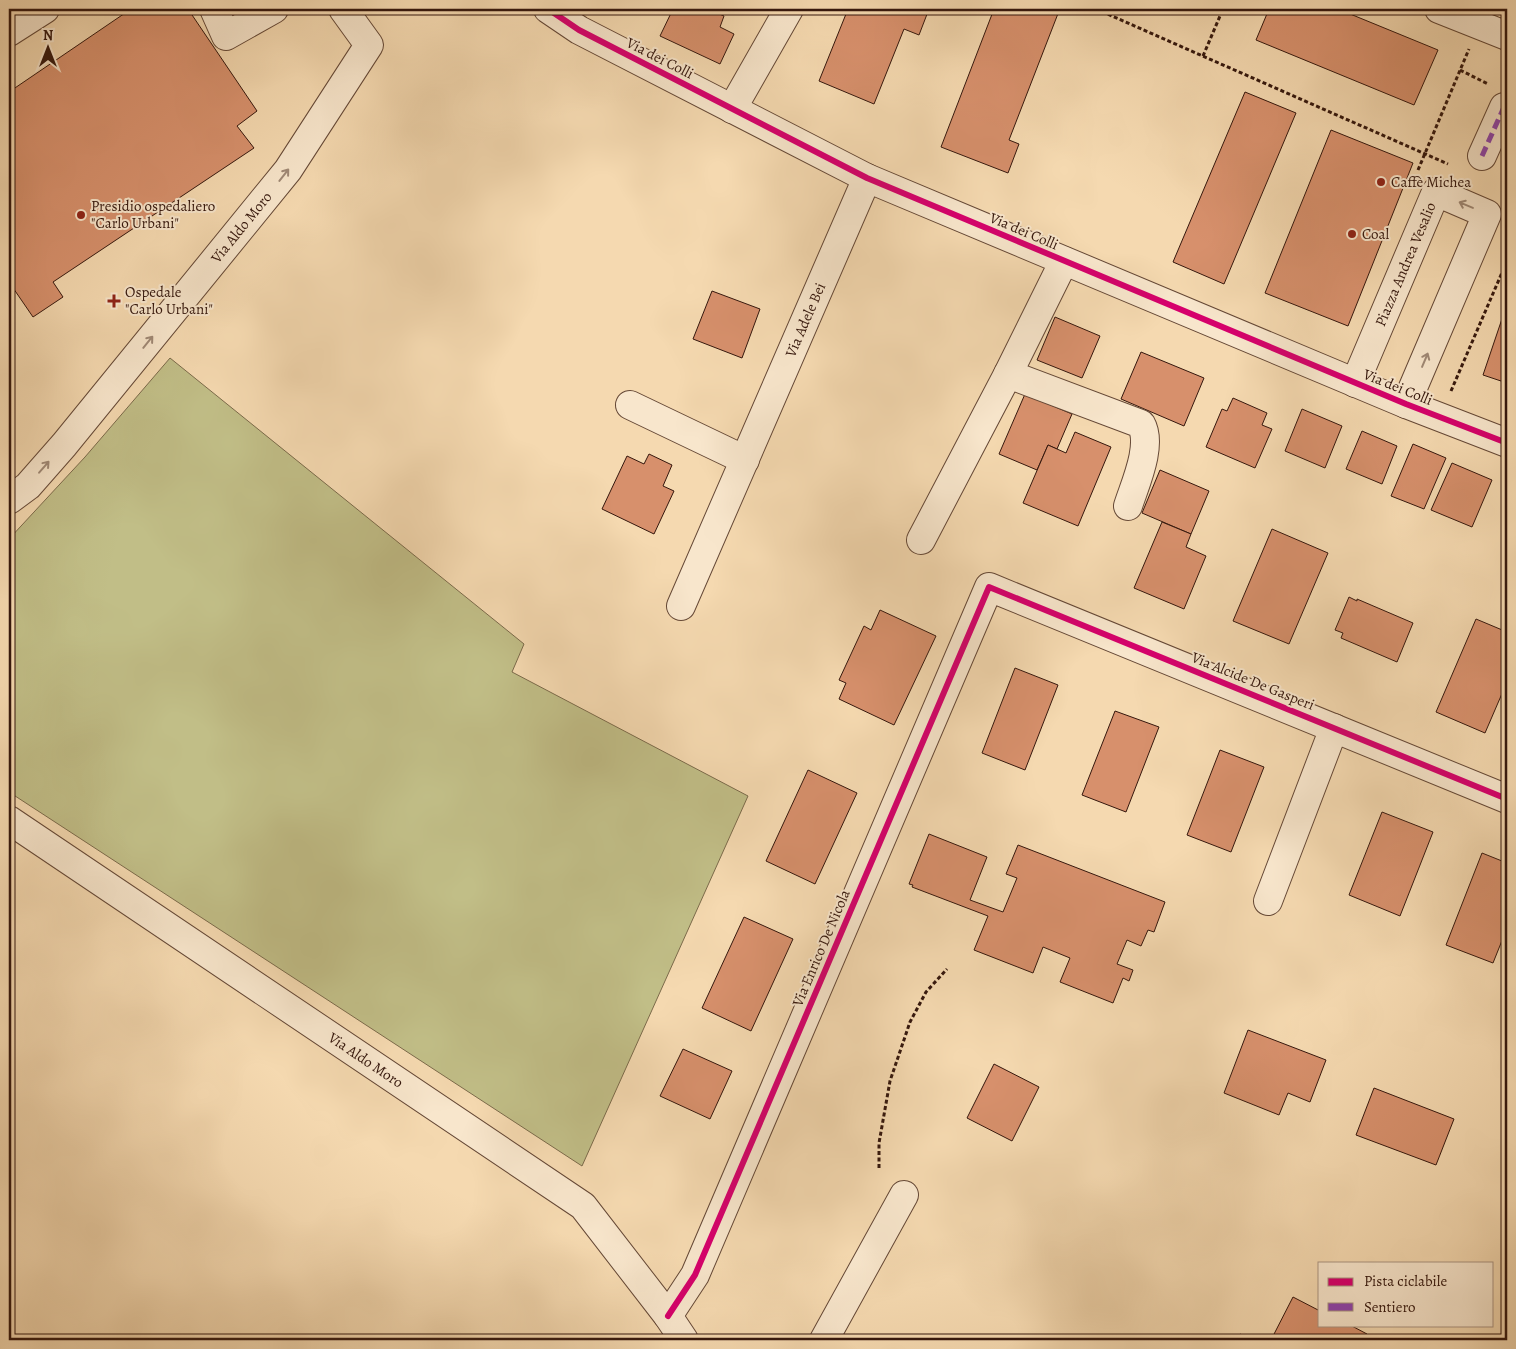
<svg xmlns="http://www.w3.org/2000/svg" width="1516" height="1349" viewBox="0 0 1516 1349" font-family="Alegreya,serif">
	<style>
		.green { fill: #c1be87; stroke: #7b6a4a }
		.building { fill: #d7906c; stroke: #35170d }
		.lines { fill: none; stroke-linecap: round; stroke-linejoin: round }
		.minor-casing { stroke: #654836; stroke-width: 30 }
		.path { stroke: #35170d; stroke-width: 3; stroke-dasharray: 4 2.5; stroke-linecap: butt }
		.minor { stroke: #f8e6cc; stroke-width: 28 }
		.quiet { stroke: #8e44ad; stroke-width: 5; stroke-dasharray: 10 5; stroke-linecap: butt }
		.cycleway-casing { stroke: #f8e6cc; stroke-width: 9 }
		.cycleway { stroke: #d6006c; stroke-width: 6 }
		.oneway { stroke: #a08976 }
		.poi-dot { fill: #8f2418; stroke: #f8e6cc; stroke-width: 2 }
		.labels { text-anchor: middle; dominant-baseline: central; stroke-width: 4; stroke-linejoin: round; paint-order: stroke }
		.street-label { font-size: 15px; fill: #35170d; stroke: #f8e6cc }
		.poi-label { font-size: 15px; fill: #35170d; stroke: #f8e6cc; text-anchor: start }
	</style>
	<rect width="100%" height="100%" fill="#f5d9b0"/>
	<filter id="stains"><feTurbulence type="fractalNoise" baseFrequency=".004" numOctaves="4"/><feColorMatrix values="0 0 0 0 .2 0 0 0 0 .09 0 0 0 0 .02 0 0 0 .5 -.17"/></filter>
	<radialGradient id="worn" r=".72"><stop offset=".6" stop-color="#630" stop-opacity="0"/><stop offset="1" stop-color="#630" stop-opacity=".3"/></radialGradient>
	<polygon class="green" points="170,358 524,644 512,672 748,796 582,1166 9,792 9,539 85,457"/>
	<g class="building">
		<polygon points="131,9 188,9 257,111 237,126 254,148 53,282 63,297 33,317 9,282 9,92"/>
		<polygon points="673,9 708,9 724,16 720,27 734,34 720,64 660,36"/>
		<polygon points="848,9 860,9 865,11 866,9 929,9 919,35 904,29 874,104 819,81"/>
		<polygon points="994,9 1052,9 1059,11 1009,140 1019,144 1008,173 941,147"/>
		<polygon points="1269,9 1338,9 1438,50 1414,105 1256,40"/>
		<polygon points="1245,92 1296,113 1224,284 1173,262"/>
		<polygon points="1331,130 1413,163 1348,326 1265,293"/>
		<polygon points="712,291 760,309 742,358 693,339"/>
		<polygon points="1507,304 1507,383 1483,375"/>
		<polygon points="1055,317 1100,336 1082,378 1037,360"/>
		<polygon points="1141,352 1204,378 1184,426 1121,399"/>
		<polygon points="1025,394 1072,414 1057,449 1048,445 1037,470 999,454"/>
		<polygon points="1233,398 1267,413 1262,425 1272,429 1255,468 1206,447 1222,409 1227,411"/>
		<polygon points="1302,409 1342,426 1325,468 1285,451"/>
		<polygon points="1362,431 1397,446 1382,484 1346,469"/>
		<polygon points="1075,432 1111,447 1078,526 1023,503 1048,445 1066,453"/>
		<polygon points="1413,444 1446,458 1424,509 1391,496"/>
		<polygon points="649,454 672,465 663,486 674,491 654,534 602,509 627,456 644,464"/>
		<polygon points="1452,463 1492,480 1472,527 1431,510"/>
		<polygon points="1160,470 1209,491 1191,534 1142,513"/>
		<polygon points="1162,522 1191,534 1186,547 1206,556 1184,609 1134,588"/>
		<polygon points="1272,529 1328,553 1289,644 1233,621"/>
		<polygon points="1349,597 1357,601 1357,599 1413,623 1397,662 1341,638 1343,633 1335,630"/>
		<polygon points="880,610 936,636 894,725 839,699 846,683 839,680 864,626 871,630"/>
		<polygon points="1476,619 1507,632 1507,682 1485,733 1436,712"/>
		<polygon points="1015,668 1058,685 1025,770 982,753"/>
		<polygon points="1115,711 1159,727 1126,812 1082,795"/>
		<polygon points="1220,750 1264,767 1231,852 1187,835"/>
		<polygon points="808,770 857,793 815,884 766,861"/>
		<polygon points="1382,812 1433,832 1400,916 1349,895"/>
		<polygon points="929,834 987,857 970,900 1003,912 1017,878 1006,874 1018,845 1165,902 1154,932 1148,930 1141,946 1127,940 1117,964 1133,970 1129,981 1123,978 1113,1003 1060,982 1070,958 1043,947 1033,973 974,950 988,916 912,887 913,885 909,884"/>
		<polygon points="1482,853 1507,863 1507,928 1493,963 1446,945"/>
		<polygon points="744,917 793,939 751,1031 702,1008"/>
		<polygon points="1248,1030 1326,1060 1310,1102 1288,1093 1279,1115 1224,1093"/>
		<polygon points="683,1049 732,1071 710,1119 660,1096"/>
		<polygon points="994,1064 1039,1087 1012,1141 967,1118"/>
		<polygon points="1374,1088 1454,1119 1436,1165 1356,1135"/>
		<polygon points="1293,1297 1320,1311 1320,1325 1350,1325 1367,1334 1364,1340 1271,1340"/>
		<polygon points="1240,1334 1252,1340 1237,1340"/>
	</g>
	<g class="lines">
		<g class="minor-casing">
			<g id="minor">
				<polyline points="214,9 226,36 274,9"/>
				<polyline points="548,9 579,30 867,178 1406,404 1507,443"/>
				<polyline points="1439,9 1507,36"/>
				<polyline points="9,32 45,9"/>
				<polyline points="732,109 789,9"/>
				<polyline points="1482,156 1504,107"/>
				<path d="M 1008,374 L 1141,424 C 1153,445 1135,484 1128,506"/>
				<path id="s1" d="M 1355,383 L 1436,192 L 1487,214 L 1406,404"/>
				<polyline points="630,405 745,460"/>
				<path id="s2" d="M 9,500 L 28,486 L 64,445 L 288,170 L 369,45 L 343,9"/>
				<polyline points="921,540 1008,374 1064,261"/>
				<path id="s3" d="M 681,606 L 867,178"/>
				<path id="s4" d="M 9,820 L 583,1206 L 668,1316 L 684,1340"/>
				<polyline points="1268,901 1334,728"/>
				<polyline points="668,1316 695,1275 989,587 1507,799"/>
				<polyline points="824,1340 904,1195"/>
			</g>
		</g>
		<g class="path">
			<polyline points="1096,9 1448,164"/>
			<polyline points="1203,56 1223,9"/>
			<polyline points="1460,70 1488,84"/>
			<polyline points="1418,170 1469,49"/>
			<polyline points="1451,391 1507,261"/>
			<polyline points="879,1168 879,1143 890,1081 910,1022 926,992 947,969"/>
		</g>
		<use href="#minor" class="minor"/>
		<polyline class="quiet" points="1482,156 1504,107"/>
		<g class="cycleway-casing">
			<g id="cycleway">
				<polyline points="548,9 579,30 867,178 1406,404 1507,443"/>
				<polyline points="668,1316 695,1275 989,587 1507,799"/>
			</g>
		</g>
		<use href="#cycleway" class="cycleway"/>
	</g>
	<defs><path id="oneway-shaft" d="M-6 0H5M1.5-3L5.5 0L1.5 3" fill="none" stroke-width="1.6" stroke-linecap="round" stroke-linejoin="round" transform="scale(1.25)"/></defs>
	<g class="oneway">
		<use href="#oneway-shaft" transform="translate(284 175) rotate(-52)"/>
		<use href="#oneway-shaft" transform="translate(1466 205) rotate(-157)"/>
		<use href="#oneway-shaft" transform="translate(148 342) rotate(-51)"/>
		<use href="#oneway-shaft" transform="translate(1425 360) rotate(-67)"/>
		<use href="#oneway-shaft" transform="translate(44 467) rotate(-49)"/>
	</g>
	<g class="poi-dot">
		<circle cx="1381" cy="182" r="5"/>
		<circle cx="81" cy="215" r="5"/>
		<circle cx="1352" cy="234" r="5"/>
		<path d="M111.5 293.5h5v5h5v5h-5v5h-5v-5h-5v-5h5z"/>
	</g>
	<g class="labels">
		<g class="street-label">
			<text transform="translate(660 58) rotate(27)">Via dei Colli</text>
			<text stroke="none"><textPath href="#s2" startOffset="359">Via Aldo Moro</textPath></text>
			<text transform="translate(1024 231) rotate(23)">Via dei Colli</text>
			<text stroke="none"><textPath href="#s1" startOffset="129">Piazza Andrea Vesalio</textPath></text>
			<text stroke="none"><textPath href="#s3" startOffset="312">Via Adele Bei</textPath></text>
			<text transform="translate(1398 387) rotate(22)">Via dei Colli</text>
			<text transform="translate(1253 681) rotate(22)">Via Alcide De Gasperi</text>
			<text transform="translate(821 948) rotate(-67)">Via Enrico De Nicola</text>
			<text stroke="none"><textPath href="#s4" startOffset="430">Via Aldo Moro</textPath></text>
		</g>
		<g class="poi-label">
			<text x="1391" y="182">Caffè Michea</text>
			<text x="91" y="206">Presidio ospedaliero<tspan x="91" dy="17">"Carlo Urbani"</tspan></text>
			<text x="1362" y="234">Coal</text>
			<text x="125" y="292">Ospedale<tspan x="125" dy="17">"Carlo Urbani"</tspan></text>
		</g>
	</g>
	<rect width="1516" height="1349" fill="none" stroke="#f5d9b0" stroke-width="30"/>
	<rect x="10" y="10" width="1496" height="1329" fill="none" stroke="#35170d" stroke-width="2.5"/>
	<rect x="15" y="15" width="1486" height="1319" fill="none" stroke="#35170d"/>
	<rect x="1318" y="1262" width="175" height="65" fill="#f8e6cc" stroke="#aa9380"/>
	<rect x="1328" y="1278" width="25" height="8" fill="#d6006c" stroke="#aa9380"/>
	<text x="1364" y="1286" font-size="15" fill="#35170d">Pista ciclabile</text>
	<rect x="1328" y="1303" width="25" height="8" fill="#8e44ad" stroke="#aa9380"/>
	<text x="1364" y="1312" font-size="15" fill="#35170d">Sentiero</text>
	<g transform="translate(48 48)" stroke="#f8e6cc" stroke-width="4" paint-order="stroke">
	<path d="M0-4L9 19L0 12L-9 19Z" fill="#35170d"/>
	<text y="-8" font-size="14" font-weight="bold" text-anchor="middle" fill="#35170d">N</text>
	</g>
	<rect width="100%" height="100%" filter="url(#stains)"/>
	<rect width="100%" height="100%" fill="url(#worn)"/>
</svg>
